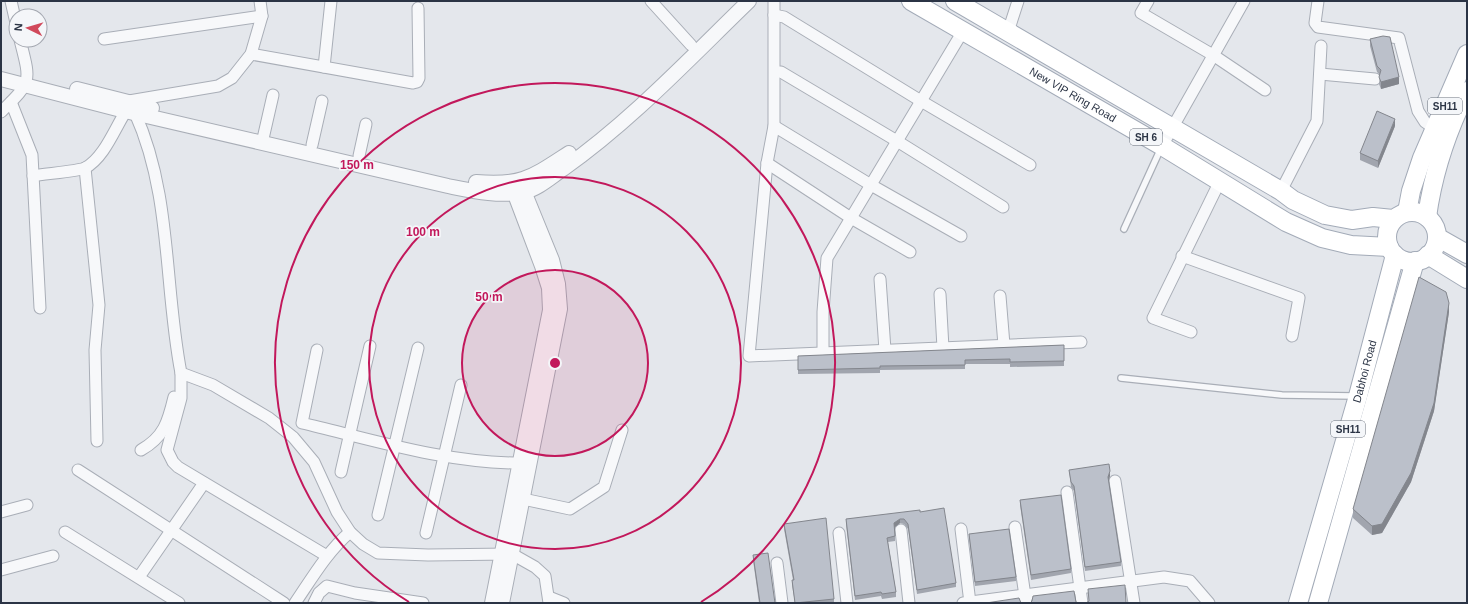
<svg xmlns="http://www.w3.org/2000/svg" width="1468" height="604" viewBox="0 0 1468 604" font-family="Arial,sans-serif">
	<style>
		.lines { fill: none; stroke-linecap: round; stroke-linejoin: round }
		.service-casing { stroke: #a9aeb7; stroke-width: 8 }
		.minor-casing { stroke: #a9aeb7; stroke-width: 13 }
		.tertiary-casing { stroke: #a9aeb7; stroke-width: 16 }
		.primary-casing { stroke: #a3abb8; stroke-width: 20 }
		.service { stroke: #f7f8fa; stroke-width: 5.5 }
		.minor { stroke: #f7f8fa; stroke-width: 11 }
		.tertiary { stroke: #f7f8fa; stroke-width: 14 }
		.primary { stroke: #fff; stroke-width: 18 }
		.wall { fill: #a1a5ae }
		.shaded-wall { fill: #83868d }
		.building { fill: #bbc0ca; stroke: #83868d }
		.ring { fill: none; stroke: #c2185b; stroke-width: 2 }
		.labels { text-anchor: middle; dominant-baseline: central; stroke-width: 3.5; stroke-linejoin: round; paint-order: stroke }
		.shield { fill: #f4f6f9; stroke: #676e7b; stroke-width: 1 }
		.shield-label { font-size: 10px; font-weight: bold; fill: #2b3445 }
		.street-label { font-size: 11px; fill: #2b3445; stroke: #f4f6f9 }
		.centre { fill: #c2185b; stroke: #f4f6f9; stroke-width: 2 }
		.ring-label { font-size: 12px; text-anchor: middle; font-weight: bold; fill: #c2185b; stroke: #f4f6f9; stroke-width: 3.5; stroke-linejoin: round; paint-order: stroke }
	</style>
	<rect width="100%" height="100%" fill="#e4e7ec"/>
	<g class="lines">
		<g class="service-casing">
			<g id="service">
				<polyline points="1124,229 1161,148"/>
				<polyline points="1121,378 1282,395 1355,396"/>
			</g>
		</g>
		<g class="minor-casing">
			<g id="minor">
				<polyline points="11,1 16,23"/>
				<polyline points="651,1 691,45"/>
				<polyline points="774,1 774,126 767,163 749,356 1081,342"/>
				<polyline points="1148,1 1141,13 1213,55 1265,90"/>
				<polyline points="1318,1 1315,23 1318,27 1399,38 1418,111 1425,122 1435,129"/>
				<polyline points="774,15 784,17 921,101 1030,165"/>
				<polyline points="1008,32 1018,1"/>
				<polyline points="104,39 262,16"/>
				<polyline points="251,54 413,83 417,82 419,78 418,8"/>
				<polyline points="324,67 331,1"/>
				<polyline points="775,72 781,72 897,141 1003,207"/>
				<polyline points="1320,74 1375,79"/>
				<polyline points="129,101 218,86 232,78 251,54 262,16 260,1"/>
				<polyline points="11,102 32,155 40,308"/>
				<path d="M 1,112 C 32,81 31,83 20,40"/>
				<path d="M 135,113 C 172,195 164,286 181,373 L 213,385 L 269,418 L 293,437 L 314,462 L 337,512 L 350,532 L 363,544 L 378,553 L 428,555 L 512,554 L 535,567 L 545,576 L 549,603"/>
				<polyline points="774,126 871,185 961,236"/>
				<polyline points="262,143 273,95"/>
				<polyline points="312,145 322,101"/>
				<polyline points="1162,146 1244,1"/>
				<polyline points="359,156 366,124"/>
				<polyline points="767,163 851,218 910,252"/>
				<polyline points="85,168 99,305 95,350 97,441"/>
				<path d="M 33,176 C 43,174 79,171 85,168 C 106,157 117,122 130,105"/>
				<polyline points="1281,191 1317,121 1321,46"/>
				<polyline points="1182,256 1299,298 1292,336"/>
				<polyline points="880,279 885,350"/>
				<polyline points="940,294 943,348"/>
				<polyline points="1000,296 1004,345"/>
				<polyline points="1191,332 1153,318 1220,181"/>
				<path d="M 317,350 L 302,423 C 373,440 446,463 519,463"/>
				<polyline points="823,353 823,312 827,258 963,31"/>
				<polyline points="181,373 181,398 167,450 173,462 178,467 327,556"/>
				<path d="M 141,450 C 164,437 168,422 174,397"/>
				<polyline points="78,470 284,603"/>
				<polyline points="341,472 370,346"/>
				<polyline points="1115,481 1134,603"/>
				<polyline points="1067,492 1082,603"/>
				<polyline points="523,499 570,509 604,487 622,430"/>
				<polyline points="1,512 27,505"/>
				<polyline points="378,515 418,348"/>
				<polyline points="1015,527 1026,603"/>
				<polyline points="961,529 970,603"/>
				<polyline points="901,530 909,603"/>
				<polyline points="65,532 179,603"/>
				<polyline points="426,533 461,385"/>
				<polyline points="839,533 847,603"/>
				<polyline points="777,563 782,603"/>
				<polyline points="1,570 53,556"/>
				<polyline points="139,577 204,483"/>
				<polyline points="549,597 564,603"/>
				<path d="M 295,603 C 312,578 327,552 350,532"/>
				<polyline points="314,603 319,593 327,586 355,593 423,603"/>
				<polyline points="963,603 1164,577 1190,581 1209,603"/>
			</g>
		</g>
		<g class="tertiary-casing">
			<g id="tertiary">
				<path d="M 1,79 L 125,111 L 448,186 C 473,191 499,197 524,192 C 538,189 551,177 563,169 C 631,121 689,59 749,1"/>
				<polyline points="77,89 152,108"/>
				<path d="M 476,182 C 522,186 532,177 569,153"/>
				<polyline points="492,603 550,310 549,288 542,266 511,184"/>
				<polyline points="502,603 560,309 558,284 552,260 521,184"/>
			</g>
		</g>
		<g class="primary-casing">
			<g id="primary">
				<path id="s1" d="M 911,1 L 1162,146 L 1286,222 L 1322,238 L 1351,245 L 1389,247"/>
				<polyline points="955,1 1281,191 1293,200 1325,215 1352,220 1373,217 1393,219"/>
				<polyline points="1407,212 1411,191 1422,158 1467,54"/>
				<circle cx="1412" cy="237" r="25"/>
				<path d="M 1427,217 C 1433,173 1447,131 1467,91"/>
				<polyline points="1437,237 1467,254"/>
				<polyline points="1428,255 1467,279"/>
				<path id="s2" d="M 1298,603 L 1358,396 L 1395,255"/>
				<polyline points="1318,603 1415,261"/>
			</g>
		</g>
		<use href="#service" class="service"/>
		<use href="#minor" class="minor"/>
		<use href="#tertiary" class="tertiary"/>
		<use href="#primary" class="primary"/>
	</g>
	<g class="wall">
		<polygon points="1370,39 1399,84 1381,89 1379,84 1380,75 1377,72 1370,46"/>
		<polygon points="1395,126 1378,168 1360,160 1360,153"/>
		<polygon points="1449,312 1434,411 1411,482 1382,533 1372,535 1353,518 1353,509"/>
		<polygon points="1064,345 1064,366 1010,367 1010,364 965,364 965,369 880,370 880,373 798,374 798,356"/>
		<polygon points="1069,470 1110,476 1109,481 1121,562 1121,566 1085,571 1074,491 1071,487"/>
		<polygon points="1020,500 1071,569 1071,573 1031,580 1020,505"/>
		<polygon points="920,512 956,583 956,587 917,594 908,529 904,524 900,523 895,527 895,541 888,542 896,592 896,597 882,599 881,596 855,600 846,524 846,519"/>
		<polygon points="784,524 834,599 834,603 795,603 792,585 792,580 793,580 784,529"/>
		<polygon points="969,534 1016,577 1016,581 975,586 969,538"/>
		<polygon points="753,555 775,603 759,603 753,560"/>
	</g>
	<g class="shaded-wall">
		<polygon points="1399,77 1399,84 1381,89 1381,82"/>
		<polygon points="1395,119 1395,126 1378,168 1378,161"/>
		<polygon points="1449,303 1449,312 1434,411 1411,482 1382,533 1372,535 1372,526"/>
		<polygon points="1110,471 1110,476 1108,482 1108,477"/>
		<polygon points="900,519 900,523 894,528 894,523"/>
	</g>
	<g class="building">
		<polygon points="1383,36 1390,37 1399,77 1381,82 1379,77 1381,70 1377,66 1370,39"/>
		<polygon points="1377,111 1395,119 1378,161 1360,153"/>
		<polygon points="1419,277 1446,292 1449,303 1434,403 1411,473 1382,524 1372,526 1353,509"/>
		<polygon points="1064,345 1064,361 1010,362 1010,359 965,360 965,365 880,366 880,368 798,370 798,356"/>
		<polygon points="1109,464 1110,471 1108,477 1121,562 1085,567 1074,486 1071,482 1069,470"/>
		<polygon points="1061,495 1071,569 1031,575 1020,500"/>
		<polygon points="944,508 956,583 917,590 908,524 904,519 900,519 894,523 895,536 887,538 896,592 882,594 881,592 855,596 846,519 920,510 920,512"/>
		<polygon points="826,518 834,599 795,603 792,580 794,580 784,524"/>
		<polygon points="1009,529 1016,577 975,582 969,534"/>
		<polygon points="768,553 775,603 760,603 753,555"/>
		<polygon points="1125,585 1126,603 1086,603 1089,601 1088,589"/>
		<polygon points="1074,591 1076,602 1078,603 1030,603 1032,601 1033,596"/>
		<polygon points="1019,598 1021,603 986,603"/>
	</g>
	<circle cx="555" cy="363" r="93" fill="#c2185b" fill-opacity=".12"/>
	<g class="ring">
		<circle cx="555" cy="363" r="93"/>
		<circle cx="555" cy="363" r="186"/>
		<path d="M409 602A280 280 0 1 1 701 602"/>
	</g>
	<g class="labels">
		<g class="shield">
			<rect x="1428" y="98" width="34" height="16" rx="3"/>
			<rect x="1130" y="129" width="32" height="16" rx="3"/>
			<rect x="1331" y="421" width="34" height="16" rx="3"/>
		</g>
		<g class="shield-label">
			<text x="1445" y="106">SH11</text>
			<text x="1146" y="137">SH 6</text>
			<text x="1348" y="429">SH11</text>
		</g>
		<g class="street-label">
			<text stroke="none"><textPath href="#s1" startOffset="187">New VIP Ring Road</textPath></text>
			<text stroke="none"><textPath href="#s2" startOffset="241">Dabhoi Road</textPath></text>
		</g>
	</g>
	<circle cx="555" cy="363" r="6" class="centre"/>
	<g class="ring-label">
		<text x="357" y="169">150 m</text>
		<text x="423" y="236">100 m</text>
		<text x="489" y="301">50 m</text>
	</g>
	<rect width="1468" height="604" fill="none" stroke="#2b3445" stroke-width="4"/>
	<g transform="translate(28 28) rotate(275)"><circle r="19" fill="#f4f6f9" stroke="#a4a8b1"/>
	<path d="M0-3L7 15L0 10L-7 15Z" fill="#d1495b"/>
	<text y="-6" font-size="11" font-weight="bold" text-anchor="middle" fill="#2b3445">N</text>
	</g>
</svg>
